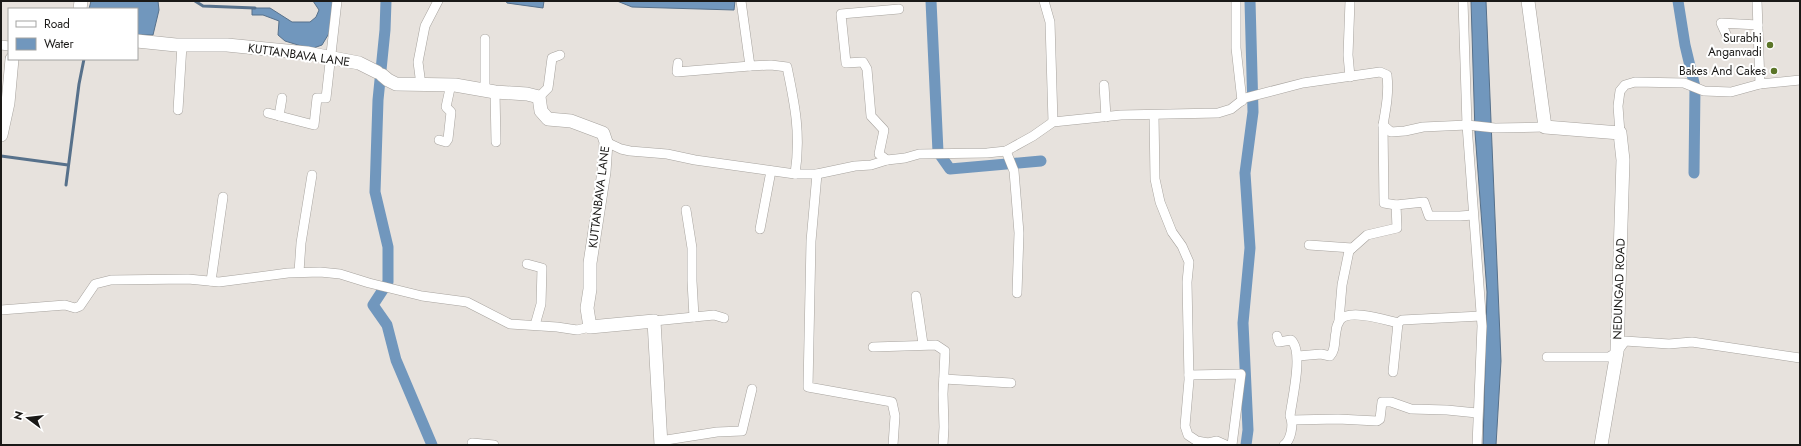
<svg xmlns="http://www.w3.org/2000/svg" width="1801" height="446" viewBox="0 0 1801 446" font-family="Jost,sans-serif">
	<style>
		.water { fill: #7197bd; stroke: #57718b }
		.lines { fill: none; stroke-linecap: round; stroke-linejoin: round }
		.stream { stroke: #57718b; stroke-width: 3 }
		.canal { stroke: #7197bd; stroke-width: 11 }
		.street-casing { stroke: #a7a39e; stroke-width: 10 }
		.secondary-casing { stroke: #a7a39e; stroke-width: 14 }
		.street { stroke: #fff; stroke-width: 9 }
		.secondary { stroke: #fff; stroke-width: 13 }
		.poi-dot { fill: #5b7528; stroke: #fff; stroke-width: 1.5 }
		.labels { text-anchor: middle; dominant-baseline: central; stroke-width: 4; stroke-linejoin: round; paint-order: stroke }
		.poi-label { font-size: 12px; fill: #1a1917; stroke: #fff; text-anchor: end }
		.street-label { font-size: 12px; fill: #1a1917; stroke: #fff }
	</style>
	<rect width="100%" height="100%" fill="#e7e2dd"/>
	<g class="water">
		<polygon points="91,1 158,1 159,10 153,35 137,35 137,9 89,9"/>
		<polygon points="313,1 336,1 331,30 322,45 311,49 285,41 278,35 279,21 263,15 252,15 252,8 270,8 292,22 310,22 316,17 319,10"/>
		<polygon points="506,1 544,1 543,8 507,3"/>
		<polygon points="617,1 735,1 734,10 632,7"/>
		<polygon points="1471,1 1486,1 1501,361 1496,445 1483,445 1487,292 1475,132"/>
	</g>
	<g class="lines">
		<g class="stream">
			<polyline points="195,1 203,6 255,8"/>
			<polyline points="1,156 68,165"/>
			<polyline points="66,185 79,84 84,59"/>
		</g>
		<g class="canal">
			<polyline points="386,1 385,30 378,100 375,192 388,247 388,282 373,305 387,325 396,360 432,445"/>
			<polyline points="931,1 938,152 950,169 1041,161"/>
			<polyline points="1678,1 1685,45 1695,87 1694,173"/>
			<polyline points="1246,445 1248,430 1243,323 1250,248 1245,173 1253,112 1250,1"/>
		</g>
		<g class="street-casing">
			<g id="street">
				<path d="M 741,1 L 750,66 L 771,65 L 787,67 C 795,105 801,135 795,174"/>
				<polyline points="1044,1 1050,22 1053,122"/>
				<polyline points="1236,1 1236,48 1242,101"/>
				<polyline points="1350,1 1348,55 1350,77"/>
				<polyline points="1463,1 1467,125 1482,326 1477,445"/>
				<polyline points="1757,1 1760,84"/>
				<polyline points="1726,34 1721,23 1758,25"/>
				<polyline points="1,45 9,46"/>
				<polyline points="678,63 677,72 750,66"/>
				<polyline points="421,85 418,62 425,26 438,1"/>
				<polyline points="1104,85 1106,117"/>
				<polyline points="485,90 485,39"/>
				<polyline points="495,92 496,142"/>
				<polyline points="539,97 548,88 552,58 560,55"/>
				<polyline points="178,110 182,45"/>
				<polyline points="268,113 314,125 317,98 326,98 337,1"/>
				<polyline points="1154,115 1155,179 1160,202 1172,232 1182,246 1189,262 1187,282 1189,380 1185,426 1188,435 1197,441 1208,443 1217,441 1226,445"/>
				<polyline points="279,116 282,98"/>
				<polyline points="1383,125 1384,203 1396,205"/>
				<polyline points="1620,133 1618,106 1620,91 1625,85 1635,82 1684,83 1704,91 1731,92 1760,84 1800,80"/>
				<polyline points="439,140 446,142 448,139 451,112 446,107 451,84"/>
				<path d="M 606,142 L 621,149 L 630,151 L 667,154 L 695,160 L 795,174 L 817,174 L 855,166 L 871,165 L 887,160 L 905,158 L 919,154 L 987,153 L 1006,151 L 1033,136 L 1053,122 L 1121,115 L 1218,113 L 1231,109 L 1245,98 L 1303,83 L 1380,72 L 1387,75 C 1389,93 1386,108 1383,125 L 1391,132 L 1405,131 L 1423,127 L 1467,125 L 1495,128 L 1545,127"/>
				<polyline points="1006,151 1014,171 1019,233 1017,293"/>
				<polyline points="887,160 879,154 884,130 871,116 867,69 863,62 846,63 841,14 899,9"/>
				<polyline points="817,174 811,241 808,387 892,402 895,416 893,445"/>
				<polyline points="686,210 692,248 692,281 694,317"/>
				<polyline points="760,229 771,171"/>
				<polyline points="1309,245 1352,248"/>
				<polyline points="527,264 542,268 541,304 535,325"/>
				<polyline points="299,272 301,243 312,175"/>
				<polyline points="211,281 223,197"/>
				<polyline points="916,296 923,344"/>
				<polyline points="1,310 65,305 75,308 80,306 95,284 111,280 188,279 219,282 288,273 320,272 340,274 369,283 422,296 467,302 510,324 557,327 577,330 590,327"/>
				<polyline points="1339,320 1342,285 1349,251 1367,235 1397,228 1396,205 1424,202 1429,216 1460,216 1473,215"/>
				<polyline points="654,321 714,315 724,318"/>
				<path d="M 1277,336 L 1279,342 L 1291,340 C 1304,351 1292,399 1290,416 C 1294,424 1291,440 1284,445"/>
				<polyline points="873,347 936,345 945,351 943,394 944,427 943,445"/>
				<path d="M 1298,356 L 1321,354 L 1330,356 C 1336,350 1334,340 1336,332 C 1336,329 1338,323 1340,320 C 1349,308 1385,320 1398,323 L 1402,320 L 1481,316"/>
				<polyline points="1547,357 1609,357 1617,352 1625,341 1669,344 1692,342 1800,358"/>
				<polyline points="1393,372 1398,323"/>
				<polyline points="1189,375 1241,374 1232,445"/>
				<polyline points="944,379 1011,383"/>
				<polyline points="1292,420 1338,419 1377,421 1380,419 1382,402 1391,402 1411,409 1447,410 1477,413"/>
				<polyline points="660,441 717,432 742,431 752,389"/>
				<polyline points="472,443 494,445"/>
			</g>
		</g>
		<g class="secondary-casing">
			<g id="secondary">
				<polyline points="1528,1 1545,127 1620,133 1623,160 1617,352 1601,445"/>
				<polyline points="80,9 81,1"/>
				<polyline points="137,41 176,45 227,45 307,53 359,63 377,72"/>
				<polyline points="382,75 388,80 396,84 455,85 495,92 527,94 539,97 541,111 548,119 571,121 603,133 606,142 604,172 590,263 590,289 587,308 590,327 654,321 661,445"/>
				<polyline points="1,135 8,103 12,59"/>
			</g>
		</g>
		<use href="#street" class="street"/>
		<use href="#secondary" class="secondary"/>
	</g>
	<g class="poi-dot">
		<circle cx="1770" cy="45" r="4"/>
		<circle cx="1774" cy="71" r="4"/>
	</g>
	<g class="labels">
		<g class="poi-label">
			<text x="1762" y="38">Surabhi<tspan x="1762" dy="14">Anganvadi</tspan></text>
			<text x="1766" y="71">Bakes And Cakes</text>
		</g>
		<g class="street-label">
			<text transform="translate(299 55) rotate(8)">KUTTANBAVA LANE</text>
			<text transform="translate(599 197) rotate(-83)">KUTTANBAVA LANE</text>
			<text transform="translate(1619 289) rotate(-88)">NEDUNGAD ROAD</text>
		</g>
	</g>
	<rect width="1801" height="446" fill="none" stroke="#1a1917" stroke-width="4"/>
	<rect x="8" y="8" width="130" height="52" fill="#ffffff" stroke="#a3a3a2"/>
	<rect x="16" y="21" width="20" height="6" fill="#ffffff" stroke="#a3a3a2"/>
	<text x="44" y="28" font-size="12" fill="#1a1917">Road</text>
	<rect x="16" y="38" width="20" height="12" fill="#7197bd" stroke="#a3a3a2"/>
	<text x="44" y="48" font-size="12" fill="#1a1917">Water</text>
	<g transform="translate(28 418) rotate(285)" stroke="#ffffff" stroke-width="3" paint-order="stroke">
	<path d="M0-3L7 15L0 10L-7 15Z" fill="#1a1917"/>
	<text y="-6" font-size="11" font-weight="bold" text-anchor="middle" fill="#1a1917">N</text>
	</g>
</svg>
